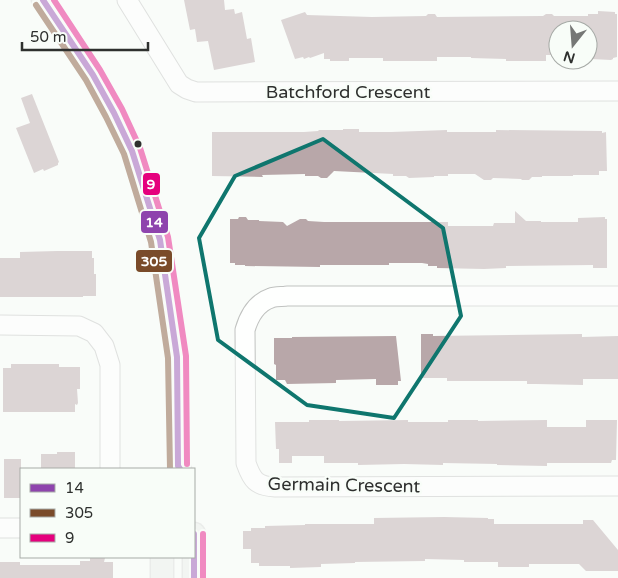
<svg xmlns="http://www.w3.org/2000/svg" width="618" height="578" viewBox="0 0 618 578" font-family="'Varela Round',sans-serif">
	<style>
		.building { fill: #b8a7a9 }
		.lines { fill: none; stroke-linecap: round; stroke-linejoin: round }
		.minor-casing { stroke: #c0c2c0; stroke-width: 21 }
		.major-casing { stroke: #d7d9d7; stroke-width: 25 }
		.minor { stroke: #fefffe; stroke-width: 19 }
		.major { stroke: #e9eee9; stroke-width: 22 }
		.bus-1-casing { stroke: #f8fdf8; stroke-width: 10 }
		.bus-2-casing { stroke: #f8fdf8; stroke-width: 10 }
		.bus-3-casing { stroke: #f8fdf8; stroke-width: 10 }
		.bus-1 { stroke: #8e44ad; stroke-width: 6 }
		.bus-2 { stroke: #7a4b2a; stroke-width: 6 }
		.bus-3 { stroke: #e5007d; stroke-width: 6 }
		.marked { fill: none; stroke: #0f766e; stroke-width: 4; stroke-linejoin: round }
		.bus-dot { fill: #2e302e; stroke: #f8fdf8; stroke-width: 2 }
		.labels { text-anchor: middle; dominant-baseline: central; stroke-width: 5; stroke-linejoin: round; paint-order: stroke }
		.street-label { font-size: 18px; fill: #2e302e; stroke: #f8fdf8 }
		.line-badge { stroke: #f8fdf8; stroke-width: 2 }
		.badge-label { font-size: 14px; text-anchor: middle; font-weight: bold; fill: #fff }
	</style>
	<rect width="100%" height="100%" fill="#f9fcf9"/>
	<g class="building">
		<polygon points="184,0 224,0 225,10 234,9 235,14 242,12 247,39 251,38 255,62 214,70 208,41 197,42 195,29 190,30"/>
		<polygon points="598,11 615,12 615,14 617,14 617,57 613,58 613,59 611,60 591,59 589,58 589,30 555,30 555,55 546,55 546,61 506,61 506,59 471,58 471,57 437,57 437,61 383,61 383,58 349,58 349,61 330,61 330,59 324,59 324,53 310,58 309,57 304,59 303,57 295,59 281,20 305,12 307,15 372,17 426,16 428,14 435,14 437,17 543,16 546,14 552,14 554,16 588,16 588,14 598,14"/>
		<polygon points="32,94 59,162 58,163 58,165 44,171 43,169 34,173 16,128 30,123 21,98"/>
		<polygon points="343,129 359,129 359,132 391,132 447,130 447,132 496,132 496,130 602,131 602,133 606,132 607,171 599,171 599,175 573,175 573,176 542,176 542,177 532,177 529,180 522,180 521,179 493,178 491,180 484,180 475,174 448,174 448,176 434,176 434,177 409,178 406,176 393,176 393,174 334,171 327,178 321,178 318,176 305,176 305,174 262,175 263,177 212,176 212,132 304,132 318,131 319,130 343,130"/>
		<polygon points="515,211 526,221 541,221 541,222 578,222 578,218 605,217 605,219 607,219 607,268 593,268 593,265 506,266 506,268 484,269 437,268 437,266 428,266 428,264 422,263 389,263 389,265 320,265 320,267 245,266 245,265 235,265 235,263 230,263 230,219 238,219 239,217 246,217 248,220 259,220 259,221 283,222 287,226 300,219 306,219 308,221 324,222 448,222 448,226 493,226 494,223 515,223"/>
		<polygon points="57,251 92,251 92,258 94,258 94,274 96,274 96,296 83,296 83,297 0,297 0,258 20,258 20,252"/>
		<polygon points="421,334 433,334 433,336 582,334 582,337 618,336 618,379 583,379 583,385 536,384 527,384 527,381 447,381 447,378 421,378"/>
		<polygon points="396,336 401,381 398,381 398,385 376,385 376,379 336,380 336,383 287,384 285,380 276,380 276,365 274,364 274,338 292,338 292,337"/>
		<polygon points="11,364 59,364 59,367 80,367 80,389 77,389 78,403 77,405 75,404 75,412 3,412 3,368 11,368"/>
		<polygon points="309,420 339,420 339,421 408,420 408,422 448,422 448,420 478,420 478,421 547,420 547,427 586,427 586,420 617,420 616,460 612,460 611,463 547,463 547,466 497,465 497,464 443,463 443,465 404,464 358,465 358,463 324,463 324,456 292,456 292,463 279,463 279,449 276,449 275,422 309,422"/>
		<polygon points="57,452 75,452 75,469 41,469 41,454 57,454"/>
		<rect x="4" y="459" width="17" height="39"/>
		<polygon points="444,517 488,518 488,519 494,519 494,524 583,524 583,520 593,520 618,550 618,571 586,571 579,564 529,564 529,567 498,567 498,562 464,562 464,560 425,559 425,561 355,562 355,563 321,564 321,567 290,568 290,566 259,566 259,563 251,563 251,549 243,549 243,531 251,531 251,528 265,528 265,526 305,525 305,524 374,524 374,518"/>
		<polygon points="90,558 105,558 104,562 113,562 113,578 0,578 0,562 20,562 20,565 80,565 80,561 90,561"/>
	</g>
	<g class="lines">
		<g class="minor-casing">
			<g id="minor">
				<polyline points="127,0 179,84 187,89 196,92 618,91"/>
				<path d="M 618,296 L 287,296 C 283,297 276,296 271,298 C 256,303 249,316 245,330 L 246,463 C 252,480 256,486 275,487 L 618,486"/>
				<polyline points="0,325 79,326 94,333 104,346 110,365 110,469"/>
				<polyline points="0,528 21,528"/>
			</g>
		</g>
		<g class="major-casing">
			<g id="major">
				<polyline points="43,0 93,75 114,113 132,151 160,240 177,357 178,466 180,469"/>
				<polyline points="194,534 194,578"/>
				<polyline points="162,578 162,557"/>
			</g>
		</g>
		<use href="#minor" class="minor"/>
		<use href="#major" class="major"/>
		<g class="bus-1-casing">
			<g id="bus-1">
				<polyline points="43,0 93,75 114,113 132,151 160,240 177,357 178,466 180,469"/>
				<polyline points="194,534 194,578"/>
			</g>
		</g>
		<g class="bus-2-casing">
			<polyline id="bus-2" points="36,5 86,80 106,117 124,154 151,242 168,358 170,469"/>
		</g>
		<g class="bus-3-casing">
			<g id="bus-3">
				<polyline points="54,0 100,70 122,109 140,148 168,237 186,356 187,464"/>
				<polyline points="203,534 203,578"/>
			</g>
		</g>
		<use href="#bus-1" class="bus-1"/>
		<use href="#bus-2" class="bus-2"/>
		<use href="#bus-3" class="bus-3"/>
	</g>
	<path d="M0 0H618V578H0ZM 323,139 L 443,228 L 461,316 L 394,418 L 307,405 L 218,340 L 199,238 L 235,176 Z" fill="#f9fcf9" fill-opacity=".55" fill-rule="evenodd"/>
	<path class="marked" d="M 323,139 L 443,228 L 461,316 L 394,418 L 307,405 L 218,340 L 199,238 L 235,176 Z"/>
	<circle class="bus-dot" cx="138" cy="144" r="4.5"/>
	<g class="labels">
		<g class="street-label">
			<text x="348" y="92">Batchford Crescent</text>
			<text transform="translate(344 485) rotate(1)">Germain Crescent</text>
		</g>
	</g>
	<g class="line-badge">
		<rect x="142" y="172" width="19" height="24" rx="5" fill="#e5007d"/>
		<rect x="140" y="210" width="29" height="24" rx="5" fill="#8e44ad"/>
		<rect x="135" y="249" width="38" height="24" rx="5" fill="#7a4b2a"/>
	</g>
	<g class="badge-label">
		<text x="151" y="189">9</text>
		<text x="154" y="227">14</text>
		<text x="154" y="266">305</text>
	</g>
	<rect x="20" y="468" width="175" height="90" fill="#f8fdf8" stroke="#a7aba7"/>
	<rect x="30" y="484" width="25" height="8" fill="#8e44ad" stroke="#a7aba7"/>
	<text x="65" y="493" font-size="15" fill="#2e302e">14</text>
	<rect x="30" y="509" width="25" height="8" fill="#7a4b2a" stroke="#a7aba7"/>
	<text x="65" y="518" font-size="15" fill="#2e302e">305</text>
	<rect x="30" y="534" width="25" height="8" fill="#e5007d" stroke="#a7aba7"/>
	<text x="65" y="543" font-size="15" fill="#2e302e">9</text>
	<g transform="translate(573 45) rotate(197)"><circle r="24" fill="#f8fdf8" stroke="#a7aba7"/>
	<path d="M0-4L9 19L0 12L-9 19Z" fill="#757775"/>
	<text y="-8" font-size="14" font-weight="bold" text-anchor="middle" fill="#2e302e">N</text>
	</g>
	<path d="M22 42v8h126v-8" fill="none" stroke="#2e302e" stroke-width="2.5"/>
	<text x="30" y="42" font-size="15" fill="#2e302e" stroke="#f8fdf8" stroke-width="4" paint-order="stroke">50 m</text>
</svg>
